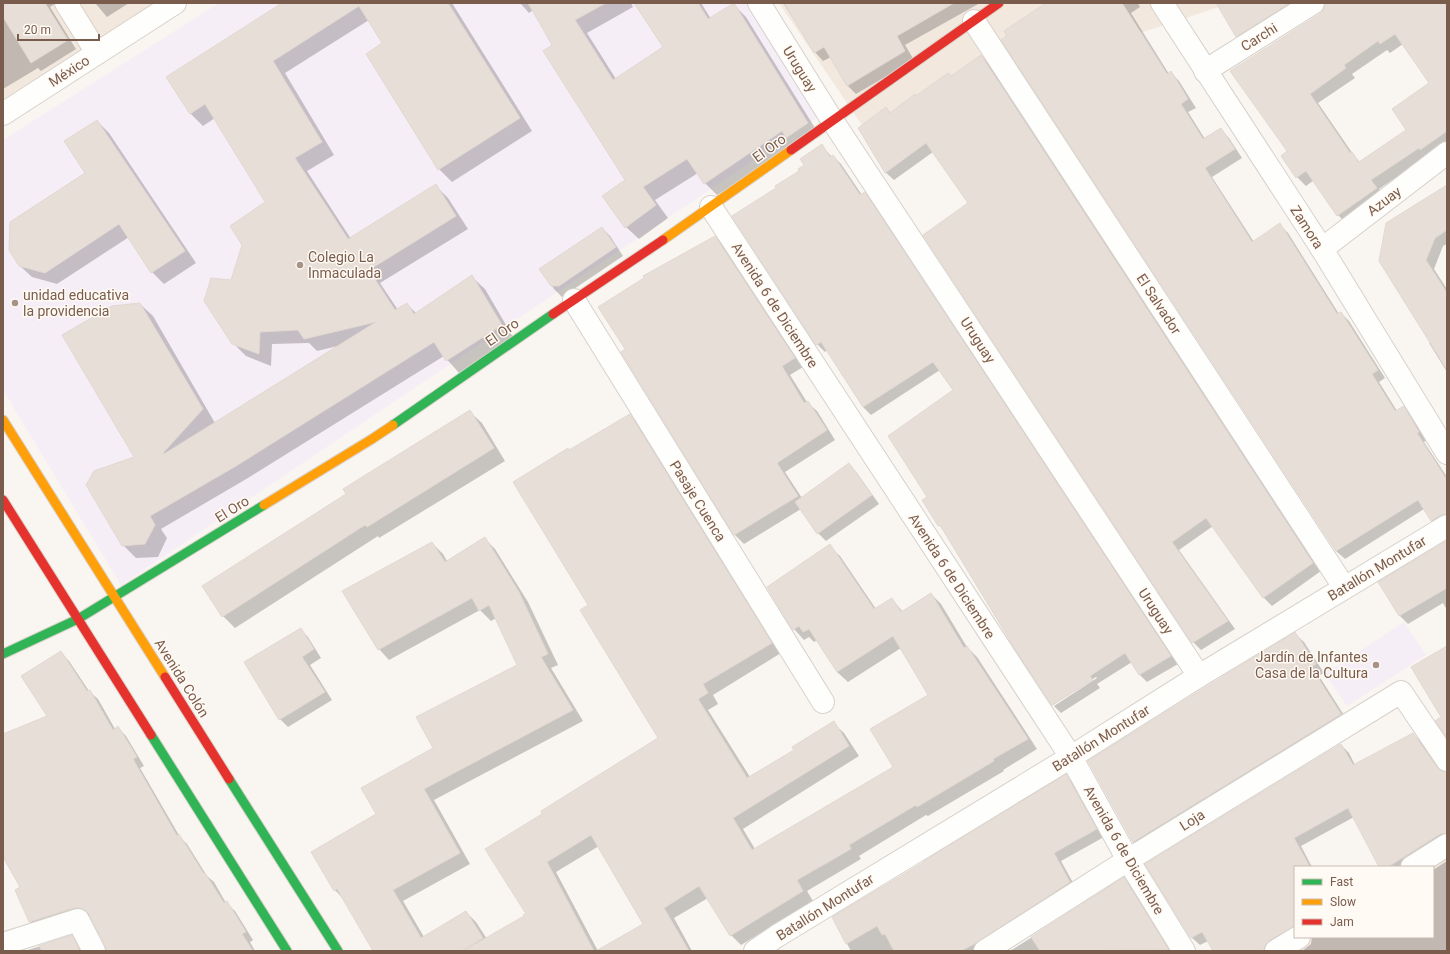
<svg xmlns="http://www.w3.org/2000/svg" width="1450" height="954" viewBox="0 0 1450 954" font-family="Roboto,sans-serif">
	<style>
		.residential { fill: #f2e8de }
		.education { fill: #f6eef6 }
		.shadow { fill: #0003; fill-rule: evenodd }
		.building { fill: #e6ded7; stroke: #e2d8d2; fill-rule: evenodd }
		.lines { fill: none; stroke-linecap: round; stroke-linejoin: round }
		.street-casing { stroke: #d7d1cb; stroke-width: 24 }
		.fast-casing { stroke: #d9d2cb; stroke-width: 11 }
		.slow-casing { stroke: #d9d2cb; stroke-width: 11 }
		.jam-casing { stroke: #d9d2cb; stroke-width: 11 }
		.street { stroke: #fefefd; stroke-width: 22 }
		.fast { stroke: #30b455; stroke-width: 9 }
		.slow { stroke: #ff9f0a; stroke-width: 9 }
		.jam { stroke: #e5322d; stroke-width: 9 }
		.poi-dot { fill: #a69286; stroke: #fffaf3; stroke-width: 1.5 }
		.labels { text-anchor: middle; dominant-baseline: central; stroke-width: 3; stroke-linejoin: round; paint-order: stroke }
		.street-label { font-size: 14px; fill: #7a5c4d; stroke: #fffaf3 }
		.poi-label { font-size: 14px; fill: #7a5c4d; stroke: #fffaf3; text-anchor: start }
	</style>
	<rect width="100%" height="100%" fill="#f9f5f0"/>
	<g class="residential">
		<polygon points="3,3 166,3 3,102"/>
		<polygon points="779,3 1231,3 862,125"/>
		<polygon points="1447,852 1447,951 1291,951 1313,937 1433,937 1433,867 1424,867"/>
	</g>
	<g class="education">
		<polygon points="219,3 748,3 820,116 121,585 3,390 3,140"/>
		<polygon points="1404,622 1426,655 1347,706 1325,674"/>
	</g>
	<g class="shadow">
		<polygon points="3,3 56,3 50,7 76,49 41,71 38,68 3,89"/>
		<polygon points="95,3 129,3 107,17"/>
		<polygon points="284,3 452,3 532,131 452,182 439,169 383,44 369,20 285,73 334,155 307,171 351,239 436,186 448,198 468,229 380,283 398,310 407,304 416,313 472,277 485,289 513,337 459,373 444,356 248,478 161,529 167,538 158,557 136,558 123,545 136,458 140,304 153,316 215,423 338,346 317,351 309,343 272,344 271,366 246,356 233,343 231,281 267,203 215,118 203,126 190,113"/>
		<polygon points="520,3 631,3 633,7 587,33 616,79 664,47 636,3 701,3 711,19 734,5 746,17 820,136 717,195 705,183 698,173 655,200 668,218 639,239 626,227 626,180 533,10 529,13"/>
		<polygon points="783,3 980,3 905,45 914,60 856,94 847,85 831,57 823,61 815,52"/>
		<polygon points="1048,3 1138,3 1140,7 1131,13 1169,74 1171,73 1179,81 1196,108 1188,112 1205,139 1221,130 1229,138 1242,158 1212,177 1254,242 1280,225 1288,233 1339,314 1341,313 1349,321 1385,378 1379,382 1397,411 1403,407 1412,415 1427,440 1424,442 1447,477 1447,525 1440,529 1432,521 1424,509 1345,559 1336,551 1003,40"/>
		<polygon points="1217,3 1312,3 1245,45 1237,36"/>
		<path d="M 1326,3 L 1447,3 L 1447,146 L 1428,156 L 1379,189 L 1385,197 L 1347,224 L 1338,215 L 1314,180 L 1306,186 L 1297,177 L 1289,151 L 1320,14 L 1325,10 ZM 1403,44 L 1431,83 L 1407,130 L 1360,162 L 1355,157 L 1318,103 L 1355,78 L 1352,74 L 1387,50 L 1390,53 Z"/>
		<polygon points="981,56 989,64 1321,571 1272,606 1264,598 1213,526 1179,550 1235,629 1201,650 1193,642 970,203 933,152 894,180 885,172 886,109 891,113 951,77"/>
		<polygon points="97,121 109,133 196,263 164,284 152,272 129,237 57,284 32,277 19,265 87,173"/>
		<polygon points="821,145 832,157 833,156 841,164 862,195 865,194 872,201 1178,664 1147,682 1140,675 1132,662 1097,684 1100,688 1061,713 1054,706 1097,678 1096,677 1053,705 1018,652 945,532 939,525 928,497 954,391 940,370 871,415 863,407 827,350 825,352 817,344 778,188 800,172"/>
		<polygon points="1447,186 1447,244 1443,246 1434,269 1447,289 1447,372 1429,343 1431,342 1380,261"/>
		<polygon points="602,228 610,236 623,256 562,297 554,289 540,269"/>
		<polygon points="715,237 724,246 803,367 790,375 807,402 817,411 835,440 785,472 802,498 849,465 857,473 879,504 826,541 818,533 801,509 744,544 735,535 622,352 626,349"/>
		<polygon points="470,412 482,423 505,461 379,538 378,536 235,628 223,616"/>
		<path d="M 630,415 L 640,426 L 781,653 L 713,695 L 718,704 L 708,710 L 750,777 L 795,750 L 833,723 L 844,733 L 859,756 L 743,829 L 755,849 L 894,767 L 930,696 L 901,648 L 848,682 L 837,672 L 817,640 L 814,642 L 809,637 L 804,640 L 794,629 L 829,546 L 840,556 L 876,609 L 892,599 L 903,612 L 931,594 L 941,604 L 967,647 L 977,657 L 1037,749 L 1003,770 L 1004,771 L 928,816 L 926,815 L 859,856 L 861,859 L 807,891 L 813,901 L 741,945 L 731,935 L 708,898 L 674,918 L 692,951 L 375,951 L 345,901 L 335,890 L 377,814 L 434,748 L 518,666 L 496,618 L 491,621 L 480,610 L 389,660 L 379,649 L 432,543 L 443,554 L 447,561 L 484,538 L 495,549 L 528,602 L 558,665 L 551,668 L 583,721 L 434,800 L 470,864 L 403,901 L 424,937 L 466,912 L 476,922 L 487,939 L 526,917 L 544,814 L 660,739 L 589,606 L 570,451 ZM 599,846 L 644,925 L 598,951 L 556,872 Z"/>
		<polygon points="1447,542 1447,610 1443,603 1408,624 1400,616"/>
		<polygon points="300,629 308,637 321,658 310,665 332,700 288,727 280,719"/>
		<polygon points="1295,634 1304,642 1324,673 1319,676 1349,723 1142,851 1133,842 1089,762"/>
		<polygon points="60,652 69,661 89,691 98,699 115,729 118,728 126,736 144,766 140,768 180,837 187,844 207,876 214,882 226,903 235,911 253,940 250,942 255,951 107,951 106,945 91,917 90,916 83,916 39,930 30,922 16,890 21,888 3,850 3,735 48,716"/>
		<polygon points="1413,734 1421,742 1442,772 1447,773 1447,843 1411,867 1381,867 1354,817 1301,846 1312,867 1295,867 1295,937 1275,951 1214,951 1208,941 1200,945 1191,937 1341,745 1349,753 1355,765"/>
		<polygon points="1066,776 1074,784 1104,837 1061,861 1077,890 984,951 851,951 833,918"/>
		<polygon points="1447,861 1447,951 1302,951 1311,944 1312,937 1433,937 1433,870"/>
		<polygon points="1124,879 1132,886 1171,951 1010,951"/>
		<polygon points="71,936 80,945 83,951 25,951"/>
	</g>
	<g class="building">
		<polygon points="3,3 45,3 68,40 31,63 3,17"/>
		<polygon points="282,3 448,3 520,118 438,170 366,54 382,43 359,6 273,61 322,142 295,158 348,239 436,184 456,216 369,270 395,310 407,303 414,314 472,275 502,325 446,361 434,342 236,466 150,516 155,525 145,544 122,546 86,485 94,471 134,457 62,335 112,306 140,303 203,409 163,453 164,454 376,322 304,339 298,330 260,332 259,354 232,344 204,301 211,278 231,280 242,245 230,226 265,202 205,104 190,114 166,77"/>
		<polygon points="528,3 606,3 575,20 613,80 663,47 634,3 698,3 708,19 734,3 808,123 786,138 782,131 704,184 687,159 643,187 656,205 625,228 602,196 625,180 543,51 552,45"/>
		<polygon points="784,3 954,3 897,36 905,51 847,86 824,47 814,53"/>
		<polygon points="1046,3 1122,3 1167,74 1171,71 1188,99 1181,104 1203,139 1221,128 1235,149 1205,168 1252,242 1280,223 1337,314 1341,312 1378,370 1372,374 1395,411 1404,406 1419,432 1417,433 1447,480 1447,514 1441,515 1431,521 1418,500 1336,551 1001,40 1007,36 1004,31"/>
		<polygon points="1216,3 1290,3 1236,37"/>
		<path d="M 1325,3 L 1447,3 L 1447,131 L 1420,150 L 1419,148 L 1371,180 L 1377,188 L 1337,216 L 1306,171 L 1296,178 L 1281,156 L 1287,151 L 1230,71 L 1320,14 L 1324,9 ZM 1395,34 L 1429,83 L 1392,109 L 1406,130 L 1359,162 L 1352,152 L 1350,153 L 1310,94 L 1346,68 L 1344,65 L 1378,41 L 1380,44 Z"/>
		<polygon points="981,55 1313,563 1263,598 1206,518 1172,542 1228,621 1192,643 923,235 968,203 926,143 885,173 858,128 886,107 890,113 915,94 916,96 948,73 951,76"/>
		<polygon points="97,120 185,251 151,273 119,224 45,273 19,266 9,250 10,222 85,173 64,141"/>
		<polygon points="822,144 830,157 833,155 860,195 865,192 1171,656 1139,675 1125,653 1090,676 1093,680 1052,705 1017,652 940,525 938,526 922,500 927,497 888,436 953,390 933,362 863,407 821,342 816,345 732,216 776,188 775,186 799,171 798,169 804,165 800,159"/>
		<polygon points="1447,185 1447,230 1435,238 1426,260 1447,293 1447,370 1379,261 1386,223"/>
		<polygon points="602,227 616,247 559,286 551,286 539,269"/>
		<polygon points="715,236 795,358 782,366 804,403 808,401 827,430 777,463 798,496 734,535 621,352 625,349 598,307 644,278 643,276"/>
		<polygon points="470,410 494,448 367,527 365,525 222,617 202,586 346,494 343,489"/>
		<polygon points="630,414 772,643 703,684 708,693 698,699 747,778 794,750 792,747 834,721 849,746 733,818 752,850 893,767 870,729 928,695 893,636 837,672 809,629 803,632 799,626 793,630 767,587 830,544 874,609 892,598 901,612 931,593 964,648 967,646 1028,739 993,759 994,761 917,807 916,805 849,845 851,849 797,880 803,891 730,936 699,886 664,908 689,951 596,951 643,924 591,835 547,862 594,951 463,951 524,916 523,915 526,914 485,849 542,814 541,811 658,738 580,610 588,605 513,482 568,448 569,450"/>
		<polygon points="849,463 872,495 817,534 795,502"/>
		<polygon points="485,537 519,592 548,654 541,657 573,710 424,789 460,853 393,890 421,938 466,911 483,938 462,951 373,951 337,889 334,891 311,852 376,814 361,788 433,748 416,717 517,665 489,605 479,611 472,598 378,650 342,591 432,542 445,562"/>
		<polygon points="1447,541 1447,588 1399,616 1378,582"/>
		<polygon points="301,628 314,649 302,657 325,692 279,720 244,662"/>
		<polygon points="1295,632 1316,664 1311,667 1341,714 1133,842 1088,761 1206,687"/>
		<polygon points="1447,646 1447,738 1435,721 1441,717 1411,667"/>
		<polygon points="61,651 87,691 90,690 113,730 118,726 137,757 133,759 177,836 179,834 204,874 205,873 224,903 227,901 246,932 242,934 253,951 106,951 105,945 89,914 85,910 80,908 74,908 29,922 15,890 20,887 3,857 3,734 47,716 21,676"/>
		<polygon points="1413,733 1437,767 1441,771 1447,772 1447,833 1440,834 1388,867 1379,867 1348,808 1294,838 1310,867 1295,867 1295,926 1270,940 1265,945 1264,951 1213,951 1202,932 1191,938 1145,864 1341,744 1353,765"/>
		<polygon points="1066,774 1097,829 1054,853 1070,882 976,943 961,951 894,951 885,934 882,935 877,926 846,944 832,917 924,862 924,861"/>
		<polygon points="1124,877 1169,950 1040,951 1031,937"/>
		<polygon points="72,935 80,951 42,951 39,946"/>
	</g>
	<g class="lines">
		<g class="street-casing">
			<g id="street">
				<polyline points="66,3 97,53"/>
				<polyline points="759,3 832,120 1199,676"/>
				<polyline points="1162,3 1322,249 1447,453"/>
				<polyline points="974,21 1344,587"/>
				<polyline points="1205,71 1313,3"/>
				<polyline points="3,114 175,3"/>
				<polyline points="711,207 1071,757 1128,860 1184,951"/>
				<polyline points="1322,249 1447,153"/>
				<polyline points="574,300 823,702"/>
				<polyline points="1412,867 1447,845"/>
				<polyline points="3,944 78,920 94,951"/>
				<polyline points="755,951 777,936 1071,757 1199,676 1447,526"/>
				<polyline points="985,951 1128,860 1401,692 1447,760"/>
				<polyline points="1276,951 1299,937"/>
			</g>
		</g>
		<g class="fast-casing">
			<g id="fast">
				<polyline points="393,425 553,314"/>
				<polyline points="3,654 78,619 264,505"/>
				<polyline points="151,735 287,951"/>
				<polyline points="229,779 338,951"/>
			</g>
		</g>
		<g class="slow-casing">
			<g id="slow">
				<polyline points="663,240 791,150"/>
				<polyline points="3,420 165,677"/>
				<polyline points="264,505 372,439 393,425"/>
			</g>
		</g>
		<g class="jam-casing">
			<g id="jam">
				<polyline points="791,150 999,3"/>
				<polyline points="553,314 663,240"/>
				<polyline points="3,500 151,735"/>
				<polyline points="165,677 229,779"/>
			</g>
		</g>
		<use href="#street" class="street"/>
		<use href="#fast" class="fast"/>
		<use href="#slow" class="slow"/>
		<use href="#jam" class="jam"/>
	</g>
	<g class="poi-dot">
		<circle cx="300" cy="265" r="4"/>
		<circle cx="15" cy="303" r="4"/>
		<circle cx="1376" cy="665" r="4"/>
	</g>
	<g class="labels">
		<g class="street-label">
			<text transform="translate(1259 37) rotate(-32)">Carchi</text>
			<text transform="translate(800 69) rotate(58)">Uruguay</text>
			<text transform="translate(69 71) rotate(-33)">México</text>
			<text transform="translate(769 148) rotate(-36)">El Oro</text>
			<text transform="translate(1384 201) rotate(-37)">Azuay</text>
			<text transform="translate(1307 227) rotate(57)">Zamora</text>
			<text transform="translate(1159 304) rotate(57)">El Salvador</text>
			<text transform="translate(775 305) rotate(57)">Avenida 6 de Diciembre</text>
			<text transform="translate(502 332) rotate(-35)">El Oro</text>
			<text transform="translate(978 340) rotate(57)">Uruguay</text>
			<text transform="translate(698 501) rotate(58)">Pasaje Cuenca</text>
			<text transform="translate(232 509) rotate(-32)">El Oro</text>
			<text transform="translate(1377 568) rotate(-31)">Batallón Montufar</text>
			<text transform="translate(952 576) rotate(57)">Avenida 6 de Diciembre</text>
			<text transform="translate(1156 611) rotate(57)">Uruguay</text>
			<text transform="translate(182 678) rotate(58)">Avenida Colón</text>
			<text transform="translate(1101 738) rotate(-32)">Batallón Montufar</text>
			<text transform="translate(1192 820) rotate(-32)">Loja</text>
			<text transform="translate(1124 850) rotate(60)">Avenida 6 de Diciembre</text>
			<text transform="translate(825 907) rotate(-32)">Batallón Montufar</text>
		</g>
		<g class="poi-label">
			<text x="308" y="257">Colegio La<tspan x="308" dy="16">Inmaculada</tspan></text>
			<text x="23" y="295">unidad educativa<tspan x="23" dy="16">la providencia</tspan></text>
			<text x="1368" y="657" text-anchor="end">Jardín de Infantes<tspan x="1368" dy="16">Casa de la Cultura</tspan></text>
		</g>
	</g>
	<rect width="1450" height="954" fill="none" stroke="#7a5c4d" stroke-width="8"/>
	<rect x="1294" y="866" width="140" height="72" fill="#fffaf3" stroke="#cabbb1"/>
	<rect x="1302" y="879" width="20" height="6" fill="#30b455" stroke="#cabbb1"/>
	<text x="1330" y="886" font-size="12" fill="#7a5c4d">Fast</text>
	<rect x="1302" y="899" width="20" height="6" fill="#ff9f0a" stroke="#cabbb1"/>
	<text x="1330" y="906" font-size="12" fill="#7a5c4d">Slow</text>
	<rect x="1302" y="919" width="20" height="6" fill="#e5322d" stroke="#cabbb1"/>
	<text x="1330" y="926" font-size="12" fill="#7a5c4d">Jam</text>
	<path d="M18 34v6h81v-6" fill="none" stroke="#7a5c4d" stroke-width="2"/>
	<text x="24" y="34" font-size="12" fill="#7a5c4d" stroke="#fffaf3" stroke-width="3" paint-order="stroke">20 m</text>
</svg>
